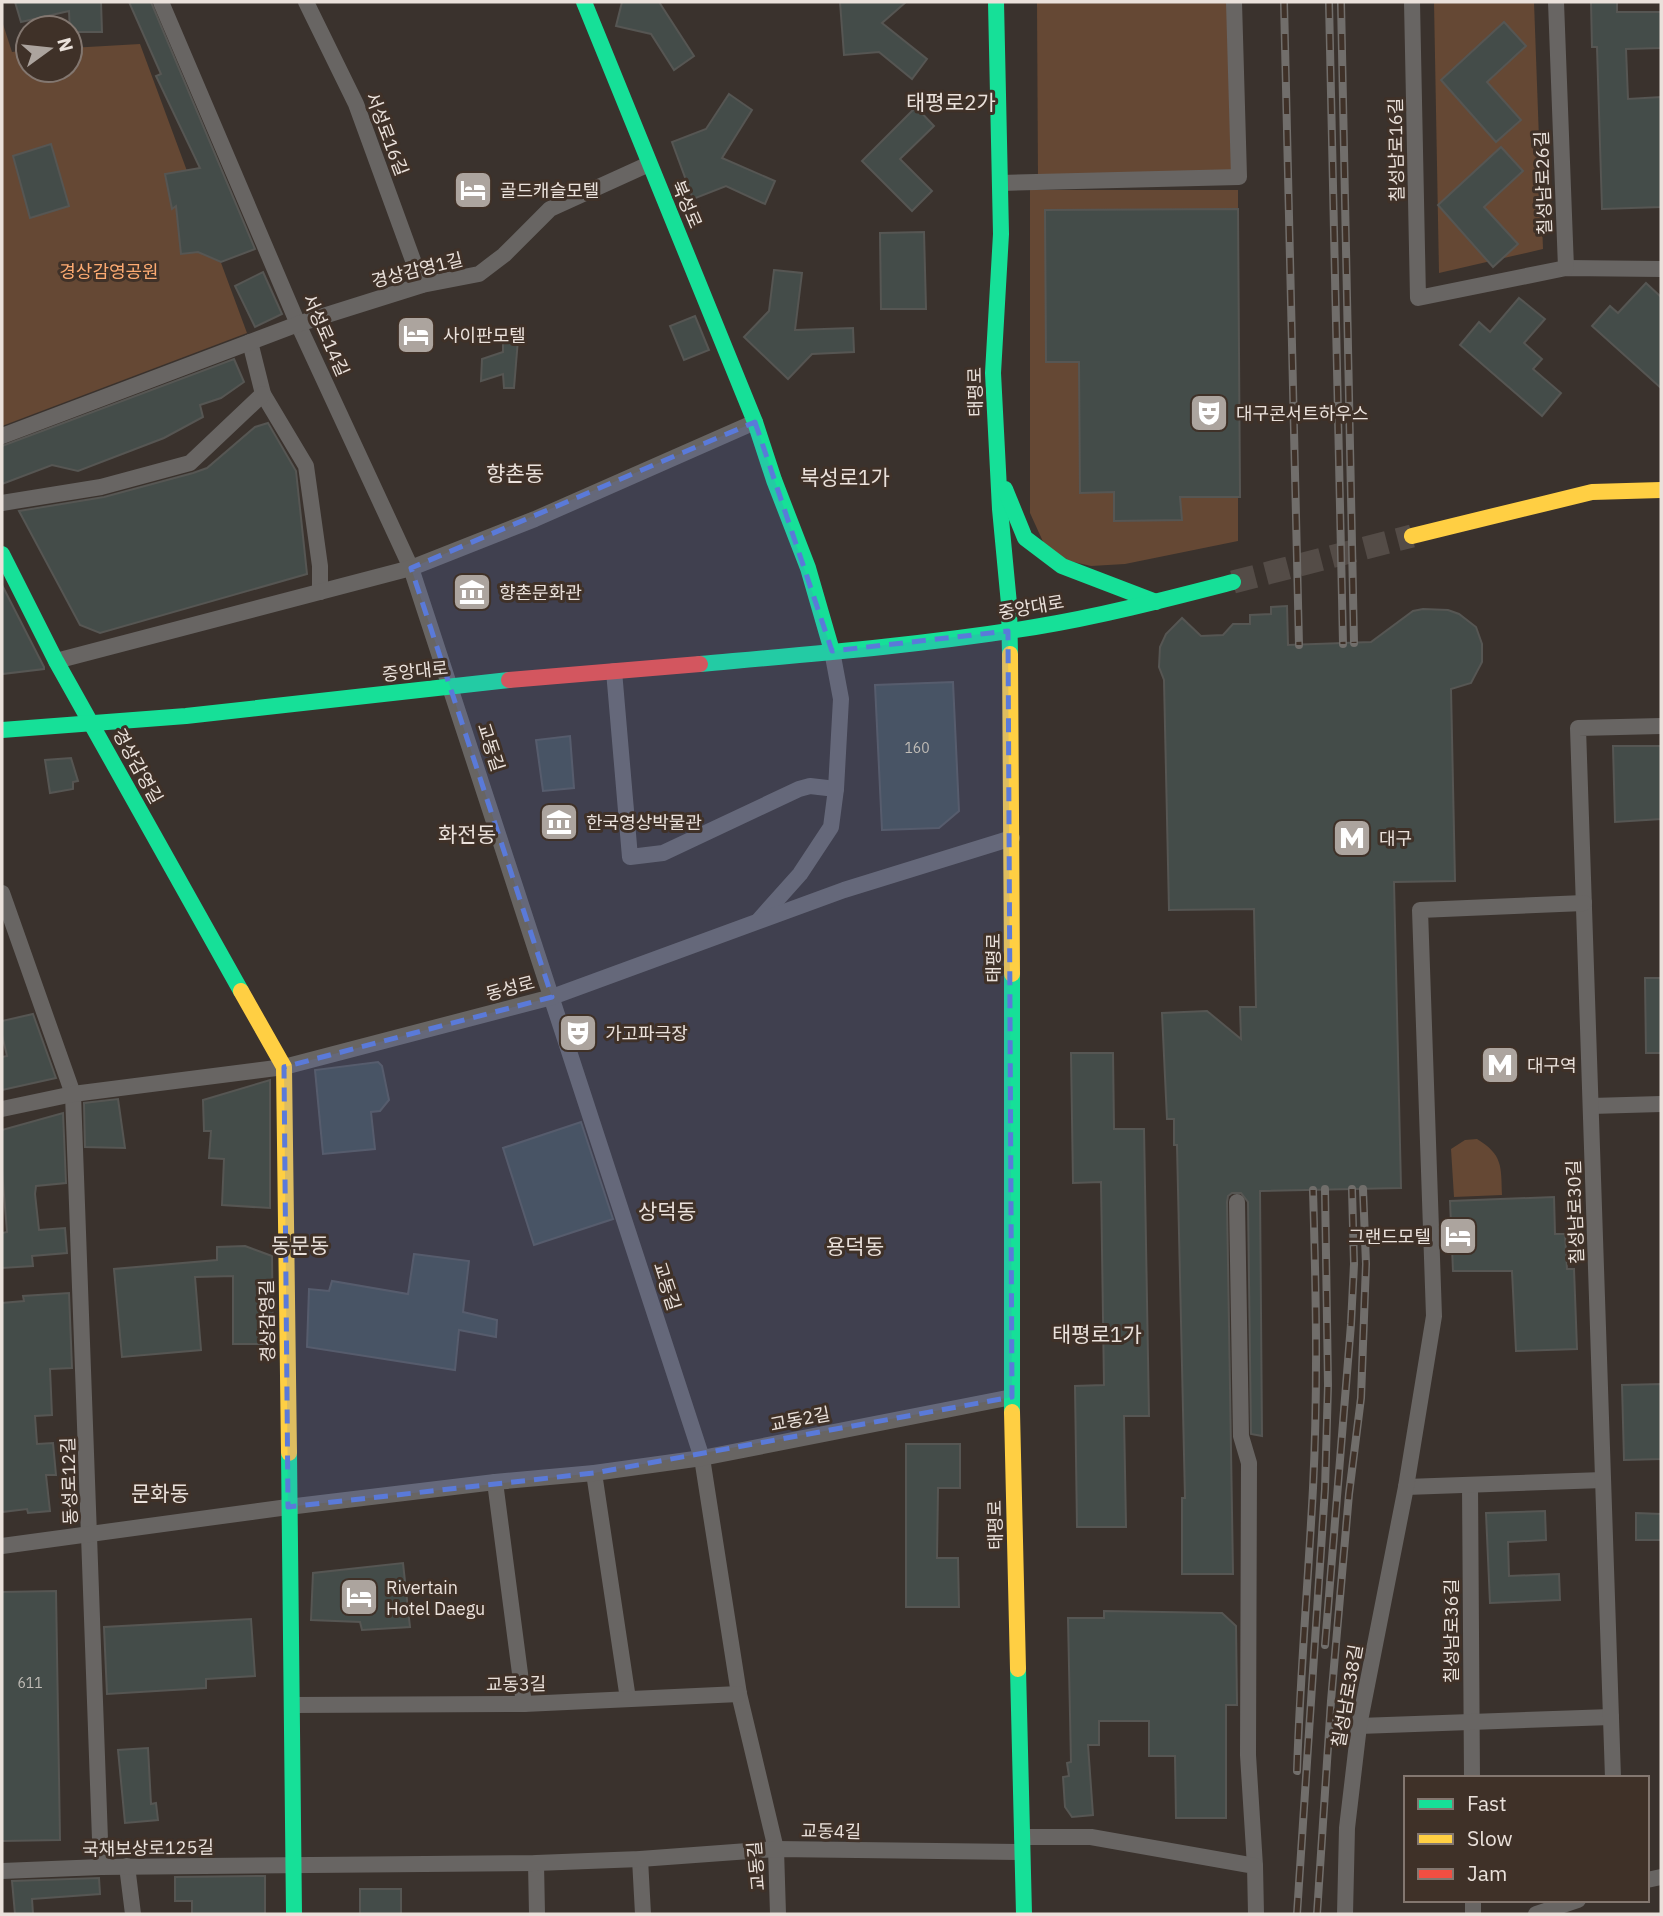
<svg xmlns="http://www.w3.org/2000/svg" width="1663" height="1916" viewBox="0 0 1663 1916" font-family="'IBM Plex Sans','Noto Sans KR',sans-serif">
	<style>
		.green { fill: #654834 }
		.building { fill: #444c49; stroke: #565653; stroke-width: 2 }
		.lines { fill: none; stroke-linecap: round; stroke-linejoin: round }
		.secondary-tunnel { stroke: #544c47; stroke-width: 23; stroke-dasharray: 23 11; stroke-linecap: butt }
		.street { stroke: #686563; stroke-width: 16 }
		.fast { stroke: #16e098; stroke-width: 16 }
		.slow { stroke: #ffcf43; stroke-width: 16 }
		.jam { stroke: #f24e42; stroke-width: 16 }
		.rail-casing { stroke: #716e6b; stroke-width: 8 }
		.rail { stroke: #3f3128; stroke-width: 5; stroke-dasharray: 16; stroke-linecap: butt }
		.marked { fill: #5a7ad9; fill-opacity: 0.2; stroke: #5a7ad9; stroke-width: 5; stroke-dasharray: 14 9; stroke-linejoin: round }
		.labels { text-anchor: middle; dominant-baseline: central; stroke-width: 6; stroke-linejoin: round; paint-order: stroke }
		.number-label { font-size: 14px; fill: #c0bcb6 }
		.street-label { font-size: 18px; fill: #eae1db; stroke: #3f3128 }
		.poi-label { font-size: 18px; fill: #eae1db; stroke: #3f3128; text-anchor: start }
		.park-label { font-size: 18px; fill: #fdab72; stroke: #3f3128 }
		.quarter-label { font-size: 21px; fill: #eae1db; stroke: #3f3128 }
	</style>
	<rect width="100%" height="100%" fill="#3a322d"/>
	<g class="green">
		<polygon points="1037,2 1234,2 1239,177 1038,182"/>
		<polygon points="1434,2 1534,2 1543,249 1439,273"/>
		<polygon points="2,21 12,52 28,50 28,70 70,70 70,48 140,44 247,333 2,426"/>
		<polygon points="1030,190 1238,190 1238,541 1125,564 1091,566 1065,560 1045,546 1030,513"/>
		<path d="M 1477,1139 C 1503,1155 1501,1166 1502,1195 L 1454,1197 L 1451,1149 L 1465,1140 Z"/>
	</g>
	<g class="building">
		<polygon points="15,2 101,2 102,32 70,32 69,11 21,22"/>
		<polygon points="129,2 151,2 255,249 221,262 198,252 181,254 176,206 172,209 165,174 200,168 156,76 161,74"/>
		<polygon points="622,2 659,2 694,56 674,70 651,34 616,26"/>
		<polygon points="840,2 906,2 882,23 927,59 912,79 879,52 844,55"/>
		<polygon points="1591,2 1617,2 1617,12 1661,12 1661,48 1626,49 1628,99 1661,97 1661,207 1602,209 1597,47 1592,47"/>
		<polygon points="1504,22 1526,46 1487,82 1521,120 1496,142 1441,80"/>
		<polygon points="729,94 752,110 722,158 775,181 765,204 726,186 693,199 672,142 706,129"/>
		<polygon points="916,107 934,126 900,159 932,191 912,211 862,161"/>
		<polygon points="51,144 69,206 30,218 13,156"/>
		<polygon points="1501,147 1523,171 1484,207 1518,244 1493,267 1438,205"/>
		<polygon points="1238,209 1240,497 1180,497 1182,520 1114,521 1114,492 1080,493 1079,362 1046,362 1045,210"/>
		<polygon points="924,232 926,309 881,309 880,233"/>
		<polygon points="774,270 802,273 795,330 853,328 854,352 812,354 788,379 744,337 769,311"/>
		<polygon points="263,272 282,314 255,327 235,286"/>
		<polygon points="1646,283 1661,297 1661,388 1592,326 1610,306 1618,313"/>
		<polygon points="1519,298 1545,319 1524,343 1542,359 1533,369 1561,393 1542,416 1460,345 1479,322 1490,332"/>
		<polygon points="695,316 709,350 684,360 670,326"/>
		<polygon points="519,327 514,388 504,388 503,374 481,381 482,359 503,352 503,330"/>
		<polygon points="234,359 244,382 221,398 200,405 203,417 164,438 78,471 52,465 2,484 2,446"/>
		<polygon points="268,423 296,471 307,574 100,633 80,625 19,511 104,497 193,473 207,468 255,427"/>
		<polygon points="2,585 44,667 44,669 2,674"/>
		<polygon points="1287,606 1288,645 1371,642 1413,611 1423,609 1448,610 1459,614 1476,627 1482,644 1482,662 1471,683 1451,689 1455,881 1394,882 1401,1188 1260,1191 1262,1436 1251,1434 1248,1202 1241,1193 1232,1193 1228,1196 1227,1202 1233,1574 1182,1574 1182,1498 1185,1498 1177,1145 1174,1145 1174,1119 1167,1119 1162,1013 1207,1011 1241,1039 1240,1007 1256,1007 1254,909 1169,910 1164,680 1159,667 1160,647 1166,634 1182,618 1201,636 1223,635 1233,624 1250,624 1250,615 1271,614 1271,607"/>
		<polygon points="953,682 959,811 939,828 882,830 875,685"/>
		<polygon points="570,736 574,788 543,791 536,740"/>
		<polygon points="1613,746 1661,746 1661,819 1615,822"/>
		<polygon points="71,758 78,781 73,782 73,789 50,793 45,760"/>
		<polygon points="1645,978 1661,978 1661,1053 1646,1053"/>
		<polygon points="33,1014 56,1078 2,1090 2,1057 7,1056 2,1035 2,1021"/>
		<polygon points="1071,1053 1113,1053 1114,1129 1144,1129 1149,1416 1124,1416 1126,1527 1077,1527 1075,1386 1104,1385 1101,1182 1073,1183"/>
		<polygon points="378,1062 382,1066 389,1100 380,1111 371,1112 375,1149 323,1154 315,1070"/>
		<polygon points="270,1080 270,1208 222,1205 224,1159 209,1158 211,1131 204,1131 203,1100"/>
		<polygon points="118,1099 125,1148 85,1147 84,1103"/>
		<polygon points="63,1113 66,1183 36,1186 35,1194 39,1230 65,1228 67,1253 32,1256 33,1266 2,1268 2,1233 7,1232 2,1170 2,1130"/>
		<polygon points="581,1122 613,1219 534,1245 503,1148"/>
		<polygon points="1554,1197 1555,1234 1565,1234 1567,1269 1574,1269 1577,1349 1516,1351 1512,1271 1453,1271 1450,1201"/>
		<polygon points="245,1246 272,1256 273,1344 233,1344 233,1276 195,1277 201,1350 122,1357 114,1269 217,1260 217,1247"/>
		<polygon points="414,1254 469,1261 463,1312 497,1320 496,1337 459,1330 455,1370 307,1347 309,1289 329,1291 332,1281 408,1294"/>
		<polygon points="69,1293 72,1368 50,1369 52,1415 35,1416 37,1444 53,1443 56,1475 46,1475 50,1511 28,1513 27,1509 2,1512 2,1303 24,1301 23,1296"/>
		<polygon points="1661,1384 1661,1459 1624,1460 1622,1385"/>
		<polygon points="906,1444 960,1444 960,1488 938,1488 937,1558 958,1558 959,1607 906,1607"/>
		<polygon points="1545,1511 1546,1540 1508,1542 1509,1576 1559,1574 1560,1600 1490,1603 1486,1513"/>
		<polygon points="1636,1513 1661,1514 1661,1540 1636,1540"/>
		<polygon points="403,1563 410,1627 362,1630 360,1622 311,1620 313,1573"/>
		<polygon points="56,1591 60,1840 2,1841 2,1592"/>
		<polygon points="1104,1611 1222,1613 1236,1626 1237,1705 1226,1705 1226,1818 1176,1818 1175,1756 1149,1756 1149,1721 1099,1721 1099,1745 1088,1745 1093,1815 1072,1817 1065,1807 1063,1777 1069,1776 1067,1763 1071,1762 1068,1618 1104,1618"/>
		<polygon points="251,1619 255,1676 206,1679 206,1688 107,1694 104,1627"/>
		<polygon points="148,1748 151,1804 156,1803 158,1820 125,1823 118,1750"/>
		<polygon points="265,1876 265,1914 192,1914 192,1901 175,1901 175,1877"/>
		<polygon points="99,1878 100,1894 32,1899 33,1914 15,1914 12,1881"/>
		<rect x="360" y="1889" width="41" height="25"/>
	</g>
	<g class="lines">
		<polyline class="secondary-tunnel" points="1233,582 1412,536"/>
		<g class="street">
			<polyline points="161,2 298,324 411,568 702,1458 739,1694 776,1849 778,1914"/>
			<polyline points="306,2 356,104 422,285"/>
			<polyline points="1412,2 1418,298 1566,268 1661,269"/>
			<polyline points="1556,2 1566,268"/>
			<polyline points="1000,183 1239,177 1234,2"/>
			<polyline points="250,342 263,394 306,466 320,566 320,592"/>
			<polyline points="2,436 298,324 422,285 479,274 504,255 550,209 649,164"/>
			<polyline points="2,503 101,487 190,463 263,394"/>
			<polyline points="56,661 411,568 535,519 755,422"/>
			<polyline points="614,671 630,857 663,853 799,789 810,786 836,789"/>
			<polyline points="2,893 73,1094 101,1867"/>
			<polyline points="759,920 800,874 831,827 836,789 841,699 832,651"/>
			<polyline points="1591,1106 1661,1104"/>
			<polyline points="2,1109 73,1094 284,1067 552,997 844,890 1012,838"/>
			<polyline points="1237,1202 1241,1436 1249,1463 1248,1755 1255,1866"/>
			<polyline points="594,1473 628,1699"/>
			<polyline points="495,1482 524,1704"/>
			<polyline points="1470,1485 1472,1778"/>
			<polyline points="1406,1487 1603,1480"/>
			<polyline points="2,1546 288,1507 495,1482 594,1473 702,1458 1012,1397"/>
			<polyline points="293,1705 524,1704 739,1694"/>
			<polyline points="1359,1726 1611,1717"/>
			<polyline points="1613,1778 1578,728 1661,726"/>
			<polyline points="1022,1837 1091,1837 1255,1866 1256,1914"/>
			<polyline points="640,1859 643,1914"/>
			<polyline points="536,1863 537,1914"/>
			<polyline points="127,1866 133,1914"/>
			<polyline points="2,1871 101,1867 536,1863 640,1859 776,1849 1022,1852"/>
			<polyline points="1647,1880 1661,1877"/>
			<polyline points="1473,1900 1473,1914"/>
			<polyline points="1345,1914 1347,1828 1359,1726 1406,1487 1434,1316 1420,910 1584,903"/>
			<polyline points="1536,1914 1578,1900"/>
		</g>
		<g class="fast">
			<polyline points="584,2 755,422 774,480 808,568 832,651"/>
			<polyline points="996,2 1001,234 993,373 1000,509 1009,604 1010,654"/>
			<polyline points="1005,489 1025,538 1062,566 1156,602"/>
			<polyline points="2,554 56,661 241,991"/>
			<path d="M 700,664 C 812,654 924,645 1035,627 C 1102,616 1167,599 1233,582"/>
			<polyline points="2,730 186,716 509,680"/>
			<polyline points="1012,974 1012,1412"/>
			<polyline points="289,1453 294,1914"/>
			<polyline points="1018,1669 1024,1914"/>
		</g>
		<g class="slow">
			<polyline points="1412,536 1592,492 1661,490"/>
			<polyline points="1010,654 1012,974"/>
			<polyline points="241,991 284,1067 289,1453"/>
			<polyline points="1012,1412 1018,1669"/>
		</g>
		<polyline class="jam" points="509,680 700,664"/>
		<g class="rail-casing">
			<g id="rail">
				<polyline points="1284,2 1299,645"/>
				<polyline points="1329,2 1343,644"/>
				<polyline points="1341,2 1354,643"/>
				<polyline points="1325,1645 1351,1324 1354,1264 1352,1189"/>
				<path d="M 1297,1771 C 1300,1677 1308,1583 1313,1488 C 1318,1389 1316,1289 1313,1190"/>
				<polyline points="1297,1914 1325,1489 1328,1385 1325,1189"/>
				<polyline points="1317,1914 1331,1701 1349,1494 1361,1398 1366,1264 1363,1189"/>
			</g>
		</g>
		<use href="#rail" class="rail"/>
	</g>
	<path class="marked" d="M 755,422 L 832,651 L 1008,631 L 1012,1397 L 594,1473 L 288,1507 L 284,1067 L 552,997 L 411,568 Z"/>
	<defs>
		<g id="hotel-square" transform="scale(2.0125)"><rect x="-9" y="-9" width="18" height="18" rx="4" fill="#aca49e" stroke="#3f3128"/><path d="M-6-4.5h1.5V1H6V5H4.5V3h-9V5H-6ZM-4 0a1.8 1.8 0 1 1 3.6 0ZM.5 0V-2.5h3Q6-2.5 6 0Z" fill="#fff"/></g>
		<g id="theatre-square" transform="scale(2.0125)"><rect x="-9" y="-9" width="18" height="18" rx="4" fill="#aca49e" stroke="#3f3128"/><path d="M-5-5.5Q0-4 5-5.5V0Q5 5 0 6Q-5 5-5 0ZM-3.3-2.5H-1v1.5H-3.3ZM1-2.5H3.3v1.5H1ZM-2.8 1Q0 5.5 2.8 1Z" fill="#fff"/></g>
		<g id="museum-square" transform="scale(2.0125)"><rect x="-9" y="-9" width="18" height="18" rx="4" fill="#aca49e" stroke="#3f3128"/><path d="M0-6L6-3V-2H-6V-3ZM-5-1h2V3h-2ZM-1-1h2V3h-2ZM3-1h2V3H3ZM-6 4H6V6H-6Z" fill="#fff"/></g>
		<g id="metro-square" transform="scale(2.0125)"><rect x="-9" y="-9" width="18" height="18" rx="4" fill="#aca49e" stroke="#3f3128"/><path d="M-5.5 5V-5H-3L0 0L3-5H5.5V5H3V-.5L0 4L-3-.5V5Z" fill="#fff"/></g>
	</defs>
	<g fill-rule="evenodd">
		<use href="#hotel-square" x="473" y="190"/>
		<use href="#hotel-square" x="416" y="335"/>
		<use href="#theatre-square" x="1209" y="413"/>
		<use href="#museum-square" x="472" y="592"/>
		<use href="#museum-square" x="559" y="822"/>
		<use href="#metro-square" x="1352" y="838"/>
		<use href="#theatre-square" x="578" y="1033"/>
		<use href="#metro-square" x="1500" y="1065"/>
		<use href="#hotel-square" x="1458" y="1236"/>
		<use href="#hotel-square" x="359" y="1597"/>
	</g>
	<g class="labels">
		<g class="number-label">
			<text x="917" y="748">160</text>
			<text x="30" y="1683">611</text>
		</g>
		<g class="street-label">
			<text transform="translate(387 134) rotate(69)">서성로16길</text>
			<text transform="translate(1396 150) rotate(-91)">칠성남로16길</text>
			<text transform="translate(1543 183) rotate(-92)">칠성남로26길</text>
			<text transform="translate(687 204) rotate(67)">북성로</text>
			<text transform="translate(417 270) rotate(-14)">경상감영1길</text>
			<text transform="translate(326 335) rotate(66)">서성로14길</text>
			<text transform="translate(975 392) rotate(-91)">태평로</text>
			<text transform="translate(1031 607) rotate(-10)">중앙대로</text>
			<text transform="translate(415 671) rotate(-6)">중앙대로</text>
			<text transform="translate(491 747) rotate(72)">교동길</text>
			<text transform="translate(138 766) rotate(61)">경상감영길</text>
			<text transform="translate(993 958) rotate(-90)">태평로</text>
			<text transform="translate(510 988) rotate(-15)">동성로</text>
			<text transform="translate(1575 1212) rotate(-92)">칠성남로30길</text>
			<text transform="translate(667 1286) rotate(72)">교동길</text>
			<text transform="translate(267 1321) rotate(-91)">경상감영길</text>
			<text transform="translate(800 1419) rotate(-11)">교동2길</text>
			<text transform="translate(69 1481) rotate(-92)">동성로12길</text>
			<text transform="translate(995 1525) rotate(-91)">태평로</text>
			<text transform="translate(1451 1631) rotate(-90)">칠성남로36길</text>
			<text transform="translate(516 1684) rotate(-1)">교동3길</text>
			<text transform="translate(1347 1696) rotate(-80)">칠성남로38길</text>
			<text transform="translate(831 1831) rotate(1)">교동4길</text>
			<text transform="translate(148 1848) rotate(-1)">국채보상로125길</text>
			<text transform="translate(756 1866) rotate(-95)">교동길</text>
		</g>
		<g class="poi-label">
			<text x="500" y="190">골드캐슬모텔</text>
			<text x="443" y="335">사이판모텔</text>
			<text x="1236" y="413">대구콘서트하우스</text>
			<text x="499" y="592">향촌문화관</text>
			<text x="586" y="822">한국영상박물관</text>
			<text x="1379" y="838">대구</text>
			<text x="605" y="1033">가고파극장</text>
			<text x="1527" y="1065">대구역</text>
			<text x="1431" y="1236" text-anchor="end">그랜드모텔</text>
			<text x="386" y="1587">Rivertain<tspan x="386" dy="21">Hotel Daegu</tspan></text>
		</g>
		<g class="park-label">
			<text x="109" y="271">경상감영공원</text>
		</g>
		<g class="quarter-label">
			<text x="951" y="102">태평로2가</text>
			<text x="515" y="473">향촌동</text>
			<text x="845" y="477">북성로1가</text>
			<text x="467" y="834">화전동</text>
			<text x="667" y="1211">상덕동</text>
			<text x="300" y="1245">동문동</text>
			<text x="855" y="1246">용덕동</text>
			<text x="1097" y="1334">태평로1가</text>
			<text x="160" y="1493">문화동</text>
		</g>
	</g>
	<rect width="1663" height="1916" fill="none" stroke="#eae1db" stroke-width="7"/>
	<rect x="1404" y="1776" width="245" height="126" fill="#3f3128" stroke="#837770" stroke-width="2"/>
	<rect x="1418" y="1799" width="35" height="10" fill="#16e098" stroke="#837770" stroke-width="2"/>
	<text x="1467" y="1811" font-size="21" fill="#eae1db">Fast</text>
	<rect x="1418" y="1834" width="35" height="10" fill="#ffcf43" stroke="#837770" stroke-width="2"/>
	<text x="1467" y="1846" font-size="21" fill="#eae1db">Slow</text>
	<rect x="1418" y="1869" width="35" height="10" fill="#f24e42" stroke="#837770" stroke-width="2"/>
	<text x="1467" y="1881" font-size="21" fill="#eae1db">Jam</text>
	<g transform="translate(49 49) rotate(75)"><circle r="33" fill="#3f3128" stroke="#837770" stroke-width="2"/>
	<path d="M0-5L12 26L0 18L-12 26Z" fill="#aca49e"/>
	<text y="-10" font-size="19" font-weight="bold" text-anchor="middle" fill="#eae1db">N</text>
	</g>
</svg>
